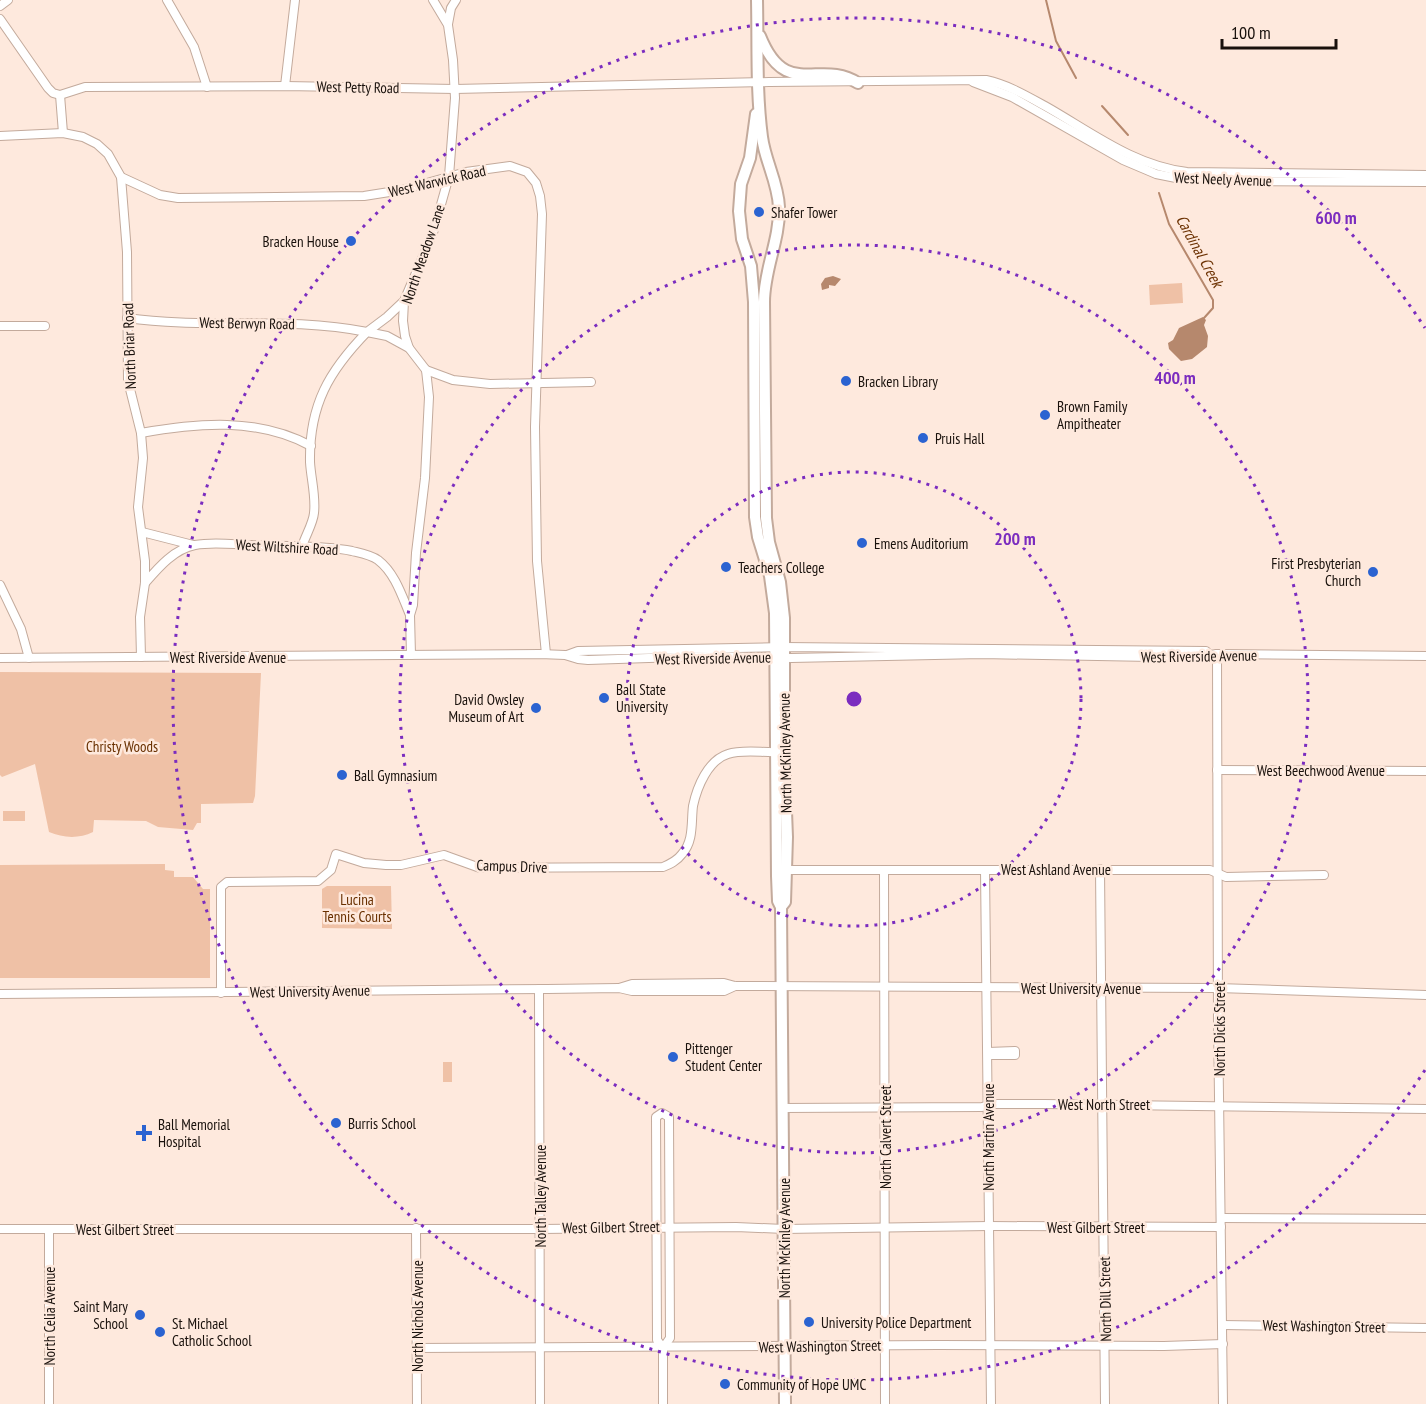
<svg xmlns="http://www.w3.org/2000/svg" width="1426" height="1404" viewBox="0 0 1426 1404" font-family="'PT Sans Narrow',sans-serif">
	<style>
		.green { fill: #efc1a6 }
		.water { fill: #b6886d }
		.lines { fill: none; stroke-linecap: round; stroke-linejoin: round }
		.stream { stroke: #b6886d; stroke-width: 2 }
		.minor-casing { stroke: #c3aa9c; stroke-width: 10 }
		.major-casing { stroke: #c3aa9c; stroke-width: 14 }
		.minor { stroke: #fff; stroke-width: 8 }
		.major { stroke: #fff; stroke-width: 10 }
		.ring { fill: none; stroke: #7b2cbf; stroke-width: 3; stroke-dasharray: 3 6 }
		.poi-dot { fill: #2b63d1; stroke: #fee9dd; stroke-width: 2 }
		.labels { text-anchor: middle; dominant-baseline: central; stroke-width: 5; stroke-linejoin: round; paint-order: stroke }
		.street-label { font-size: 15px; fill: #19110c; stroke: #fee9dd }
		.poi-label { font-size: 15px; fill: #19110c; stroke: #fee9dd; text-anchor: start }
		.park-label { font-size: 15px; fill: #693000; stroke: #fee9dd }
		.water-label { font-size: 16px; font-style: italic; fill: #6d3304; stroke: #fee9dd }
		.centre { fill: #7b2cbf; stroke: #fee9dd; stroke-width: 3 }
		.ring-label { font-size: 18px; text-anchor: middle; font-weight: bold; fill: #7b2cbf; stroke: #fee9dd; stroke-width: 5; stroke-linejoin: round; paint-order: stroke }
	</style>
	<rect width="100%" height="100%" fill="#fee9dd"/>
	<g class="green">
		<polygon points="1182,283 1183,303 1150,305 1149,285"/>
		<path d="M 0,672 L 261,673 L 255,796 L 253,803 L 201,804 L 201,823 L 197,823 L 193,830 L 158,827 L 146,821 L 94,820 L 93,832 C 79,839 63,838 49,832 L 35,764 L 2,777 L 0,775 Z"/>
		<rect x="3" y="811" width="22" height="10"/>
		<polygon points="165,864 165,870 174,871 174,877 193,877 203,889 210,889 210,978 0,978 0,865"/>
		<polygon points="327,886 391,886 392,929 322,928 322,889"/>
		<rect x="443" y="1062" width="9" height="20"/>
	</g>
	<g class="water">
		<polygon points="833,276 841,279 835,286 829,285 829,288 822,290 821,284 825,278"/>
		<polygon points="1203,317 1206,320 1204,325 1208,336 1207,347 1192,359 1181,361 1169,349 1168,343 1173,340 1179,328"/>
	</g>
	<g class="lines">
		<g class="stream">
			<polyline points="1046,0 1056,41 1076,78"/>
			<polyline points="1102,106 1128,135"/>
			<polyline points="1159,193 1169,224 1213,300 1213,308 1204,318"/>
		</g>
		<g class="minor-casing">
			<g id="minor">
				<polyline points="167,0 194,47 207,87"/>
				<polyline points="0,6 8,0"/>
				<polyline points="0,19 48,88 53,93 60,95"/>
				<polyline points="448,24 451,8 456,0"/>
				<polyline points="973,82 1012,97 1123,160 1156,174 1176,178 1231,181 1426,182"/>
				<polyline points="285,86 295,0"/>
				<path d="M 60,95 L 85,87 L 285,86 L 455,89 L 769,82 L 986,80 C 1008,85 1025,95 1045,106 C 1091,132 1134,166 1187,172 L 1426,175"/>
				<polyline points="60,95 63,133"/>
				<polyline points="0,136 63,133 83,137 97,144 108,154 121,177 160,195 178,198 364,196 402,190 466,172 510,166 527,172 536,183 540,196 542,214 535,427 537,561 546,654"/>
				<polyline points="121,177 127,252 128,381 141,433 143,458 138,507 145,561 145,583 140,617 141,657"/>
				<path d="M 127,318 C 206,329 287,316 367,332 L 387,317 L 404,301"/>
				<polyline points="0,326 45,326"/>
				<polyline points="426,370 453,380 490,384 591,382"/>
				<path d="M 141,433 C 197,423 258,417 311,446"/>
				<polyline points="142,532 193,545"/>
				<path d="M 302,547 C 305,536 313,524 314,513 C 316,496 311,479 310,462 C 309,405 329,371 367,332 L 387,336 L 409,348"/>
				<path d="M 145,583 C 158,568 174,549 195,545 C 215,541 236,545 255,545 C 287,547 321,545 352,551 C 360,553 371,555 378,560 C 395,573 402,596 410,615"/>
				<polyline points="0,585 21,629 29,658"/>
				<polyline points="1217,654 1218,1020 1223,1404"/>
				<polyline points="411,655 410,615 413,605 416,553 425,478 429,397 426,370 409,348 405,336 403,321 404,301 433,233 449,176 455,98 453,60 448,25 433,0"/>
				<polyline points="567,655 578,651 784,647 1206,651 1210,655"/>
				<polyline points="0,658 540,654 565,655 578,659 588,660 709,656 791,658 982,654 1206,658 1210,655 1217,654 1426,656"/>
				<polyline points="1217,770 1426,771"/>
				<polyline points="1100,869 1105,1404"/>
				<polyline points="786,870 1210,870 1226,877 1324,875"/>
				<polyline points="884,870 885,1404"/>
				<polyline points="985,870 991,1404"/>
				<polyline points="619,988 632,984 724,983 735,986 1218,988 1426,995"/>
				<polyline points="539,989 540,1404"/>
				<path d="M 221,993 L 221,887 L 227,882 L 318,881 L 331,870 L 336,854 L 364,863 L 386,865 L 401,865 L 444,855 L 480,868 L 663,867 C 670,864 677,861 682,854 C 694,841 691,822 693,806 C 697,787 708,760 728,754 C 743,749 763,753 779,752"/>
				<polyline points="0,994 547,989 619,988 632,991 724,991 735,986"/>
				<polyline points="988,1052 1015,1051 1015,1055 988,1055"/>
				<polyline points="783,1108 982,1107 993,1104 1045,1104 1426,1109"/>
				<polyline points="1221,1218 1426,1219"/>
				<polyline points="416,1228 417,1404"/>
				<polyline points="0,1229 540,1229 736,1227 784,1229 989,1226 1221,1227"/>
				<polyline points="49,1229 49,1404"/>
				<polyline points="1223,1325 1426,1328"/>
				<polyline points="417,1348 938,1345 1164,1346 1223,1344"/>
				<polyline points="663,1404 663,1348 670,1338 669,1117 662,1113 656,1117 657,1340 663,1348"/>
			</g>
		</g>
		<g class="major-casing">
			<g id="major">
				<path d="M 757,0 C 758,46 756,91 762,137 C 765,161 778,182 779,207 C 780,240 764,269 764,302 L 766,518 L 769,542 L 780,582 L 784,618 L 784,760 L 787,837 L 785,902 L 781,907 L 785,1404"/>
				<path d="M 760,36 C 786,101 820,58 858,83"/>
				<polyline points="756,114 750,158 741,184 739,211 742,239 751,266 754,302 755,517 758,537 770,576 775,613 777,876 778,901 781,907"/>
			</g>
		</g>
		<use href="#minor" class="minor"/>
		<use href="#major" class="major"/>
	</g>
	<g class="ring">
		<circle cx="854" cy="699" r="227"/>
		<circle cx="854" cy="699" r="454"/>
		<path d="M1425 1070A681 681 0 1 1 1425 328"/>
	</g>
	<g class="poi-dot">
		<circle cx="759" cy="212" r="6"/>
		<circle cx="351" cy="241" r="6"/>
		<circle cx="846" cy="381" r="6"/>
		<circle cx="1045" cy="415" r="6"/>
		<circle cx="923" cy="438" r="6"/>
		<circle cx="862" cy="543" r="6"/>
		<circle cx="726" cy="567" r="6"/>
		<circle cx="1373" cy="572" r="6"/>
		<circle cx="604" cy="698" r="6"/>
		<circle cx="536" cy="708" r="6"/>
		<circle cx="342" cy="775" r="6"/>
		<circle cx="673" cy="1057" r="6"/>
		<circle cx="336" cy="1123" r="6"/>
		<path d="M141 1124h6v6h6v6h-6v6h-6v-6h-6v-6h6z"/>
		<circle cx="140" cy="1315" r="6"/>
		<circle cx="809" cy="1322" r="6"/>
		<circle cx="160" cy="1332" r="6"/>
		<circle cx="725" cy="1384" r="6"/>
	</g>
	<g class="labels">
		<g class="street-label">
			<text transform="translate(358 87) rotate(1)">West Petty Road</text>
			<text transform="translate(1223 179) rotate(2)">West Neely Avenue</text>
			<text transform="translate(437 181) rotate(-13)">West Warwick Road</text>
			<text transform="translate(423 254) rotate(-71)">North Meadow Lane</text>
			<text transform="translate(247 323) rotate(1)">West Berwyn Road</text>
			<text transform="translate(129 346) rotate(-92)">North Briar Road</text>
			<text transform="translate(287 547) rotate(3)">West Wiltshire Road</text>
			<text transform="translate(1199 656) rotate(-1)">West Riverside Avenue</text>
			<text x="228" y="657">West Riverside Avenue</text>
			<text transform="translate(713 658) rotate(-1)">West Riverside Avenue</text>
			<text transform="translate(785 753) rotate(-91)">North McKinley Avenue</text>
			<text x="1321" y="770">West Beechwood Avenue</text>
			<text transform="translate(512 866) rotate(2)">Campus Drive</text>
			<text x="1056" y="869">West Ashland Avenue</text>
			<text x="1081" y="988">West University Avenue</text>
			<text transform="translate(310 991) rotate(-1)">West University Avenue</text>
			<text transform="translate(1219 1029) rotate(-90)">North Dicks Street</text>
			<text x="1104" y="1104">West North Street</text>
			<text transform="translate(885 1137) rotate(-90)">North Calvert Street</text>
			<text transform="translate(988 1137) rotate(-90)">North Martin Avenue</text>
			<text transform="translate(540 1196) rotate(-90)">North Talley Avenue</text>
			<text transform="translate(611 1227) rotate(-1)">West Gilbert Street</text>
			<text x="1096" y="1227">West Gilbert Street</text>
			<text x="125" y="1229">West Gilbert Street</text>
			<text transform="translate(784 1238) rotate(-90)">North McKinley Avenue</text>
			<text transform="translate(1105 1299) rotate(-91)">North Dill Street</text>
			<text transform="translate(49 1316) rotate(-90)">North Celia Avenue</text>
			<text transform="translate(417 1316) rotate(-90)">North Nichols Avenue</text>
			<text transform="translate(1324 1326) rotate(1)">West Washington Street</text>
			<text transform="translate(820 1346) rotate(-1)">West Washington Street</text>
		</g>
		<g class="poi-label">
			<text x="771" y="212">Shafer Tower</text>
			<text x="339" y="241" text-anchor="end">Bracken House</text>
			<text x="858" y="381">Bracken Library</text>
			<text x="1057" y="406">Brown Family<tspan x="1057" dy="17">Ampitheater</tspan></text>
			<text x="935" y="438">Pruis Hall</text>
			<text x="874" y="543">Emens Auditorium</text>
			<text x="1361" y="563" text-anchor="end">First Presbyterian<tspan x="1361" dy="17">Church</tspan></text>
			<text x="738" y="567">Teachers College</text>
			<text x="616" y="689">Ball State<tspan x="616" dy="17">University</tspan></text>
			<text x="524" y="699" text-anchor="end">David Owsley<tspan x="524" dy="17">Museum of Art</tspan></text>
			<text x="354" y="775">Ball Gymnasium</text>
			<text x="685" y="1048">Pittenger<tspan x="685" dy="17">Student Center</tspan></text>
			<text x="348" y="1123">Burris School</text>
			<text x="158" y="1124">Ball Memorial<tspan x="158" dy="17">Hospital</tspan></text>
			<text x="128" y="1306" text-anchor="end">Saint Mary<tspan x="128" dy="17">School</tspan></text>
			<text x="821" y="1322">University Police Department</text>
			<text x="172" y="1323">St. Michael<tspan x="172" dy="17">Catholic School</tspan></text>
			<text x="737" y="1384">Community of Hope UMC</text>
		</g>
		<g class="park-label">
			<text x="122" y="746">Christy Woods</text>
			<text x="357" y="899">Lucina<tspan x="357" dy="17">Tennis Courts</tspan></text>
		</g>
		<g class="water-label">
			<text transform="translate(1200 251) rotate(61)">Cardinal Creek</text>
		</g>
	</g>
	<circle cx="854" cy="699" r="9" class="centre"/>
	<g class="ring-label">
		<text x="1336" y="224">600 m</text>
		<text x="1175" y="384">400 m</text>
		<text x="1015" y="545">200 m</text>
	</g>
	<path d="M1222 39v9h114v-9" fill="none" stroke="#19110c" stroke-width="3"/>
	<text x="1231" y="39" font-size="18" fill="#19110c" stroke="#fee9dd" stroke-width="4.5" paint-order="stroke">100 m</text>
</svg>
